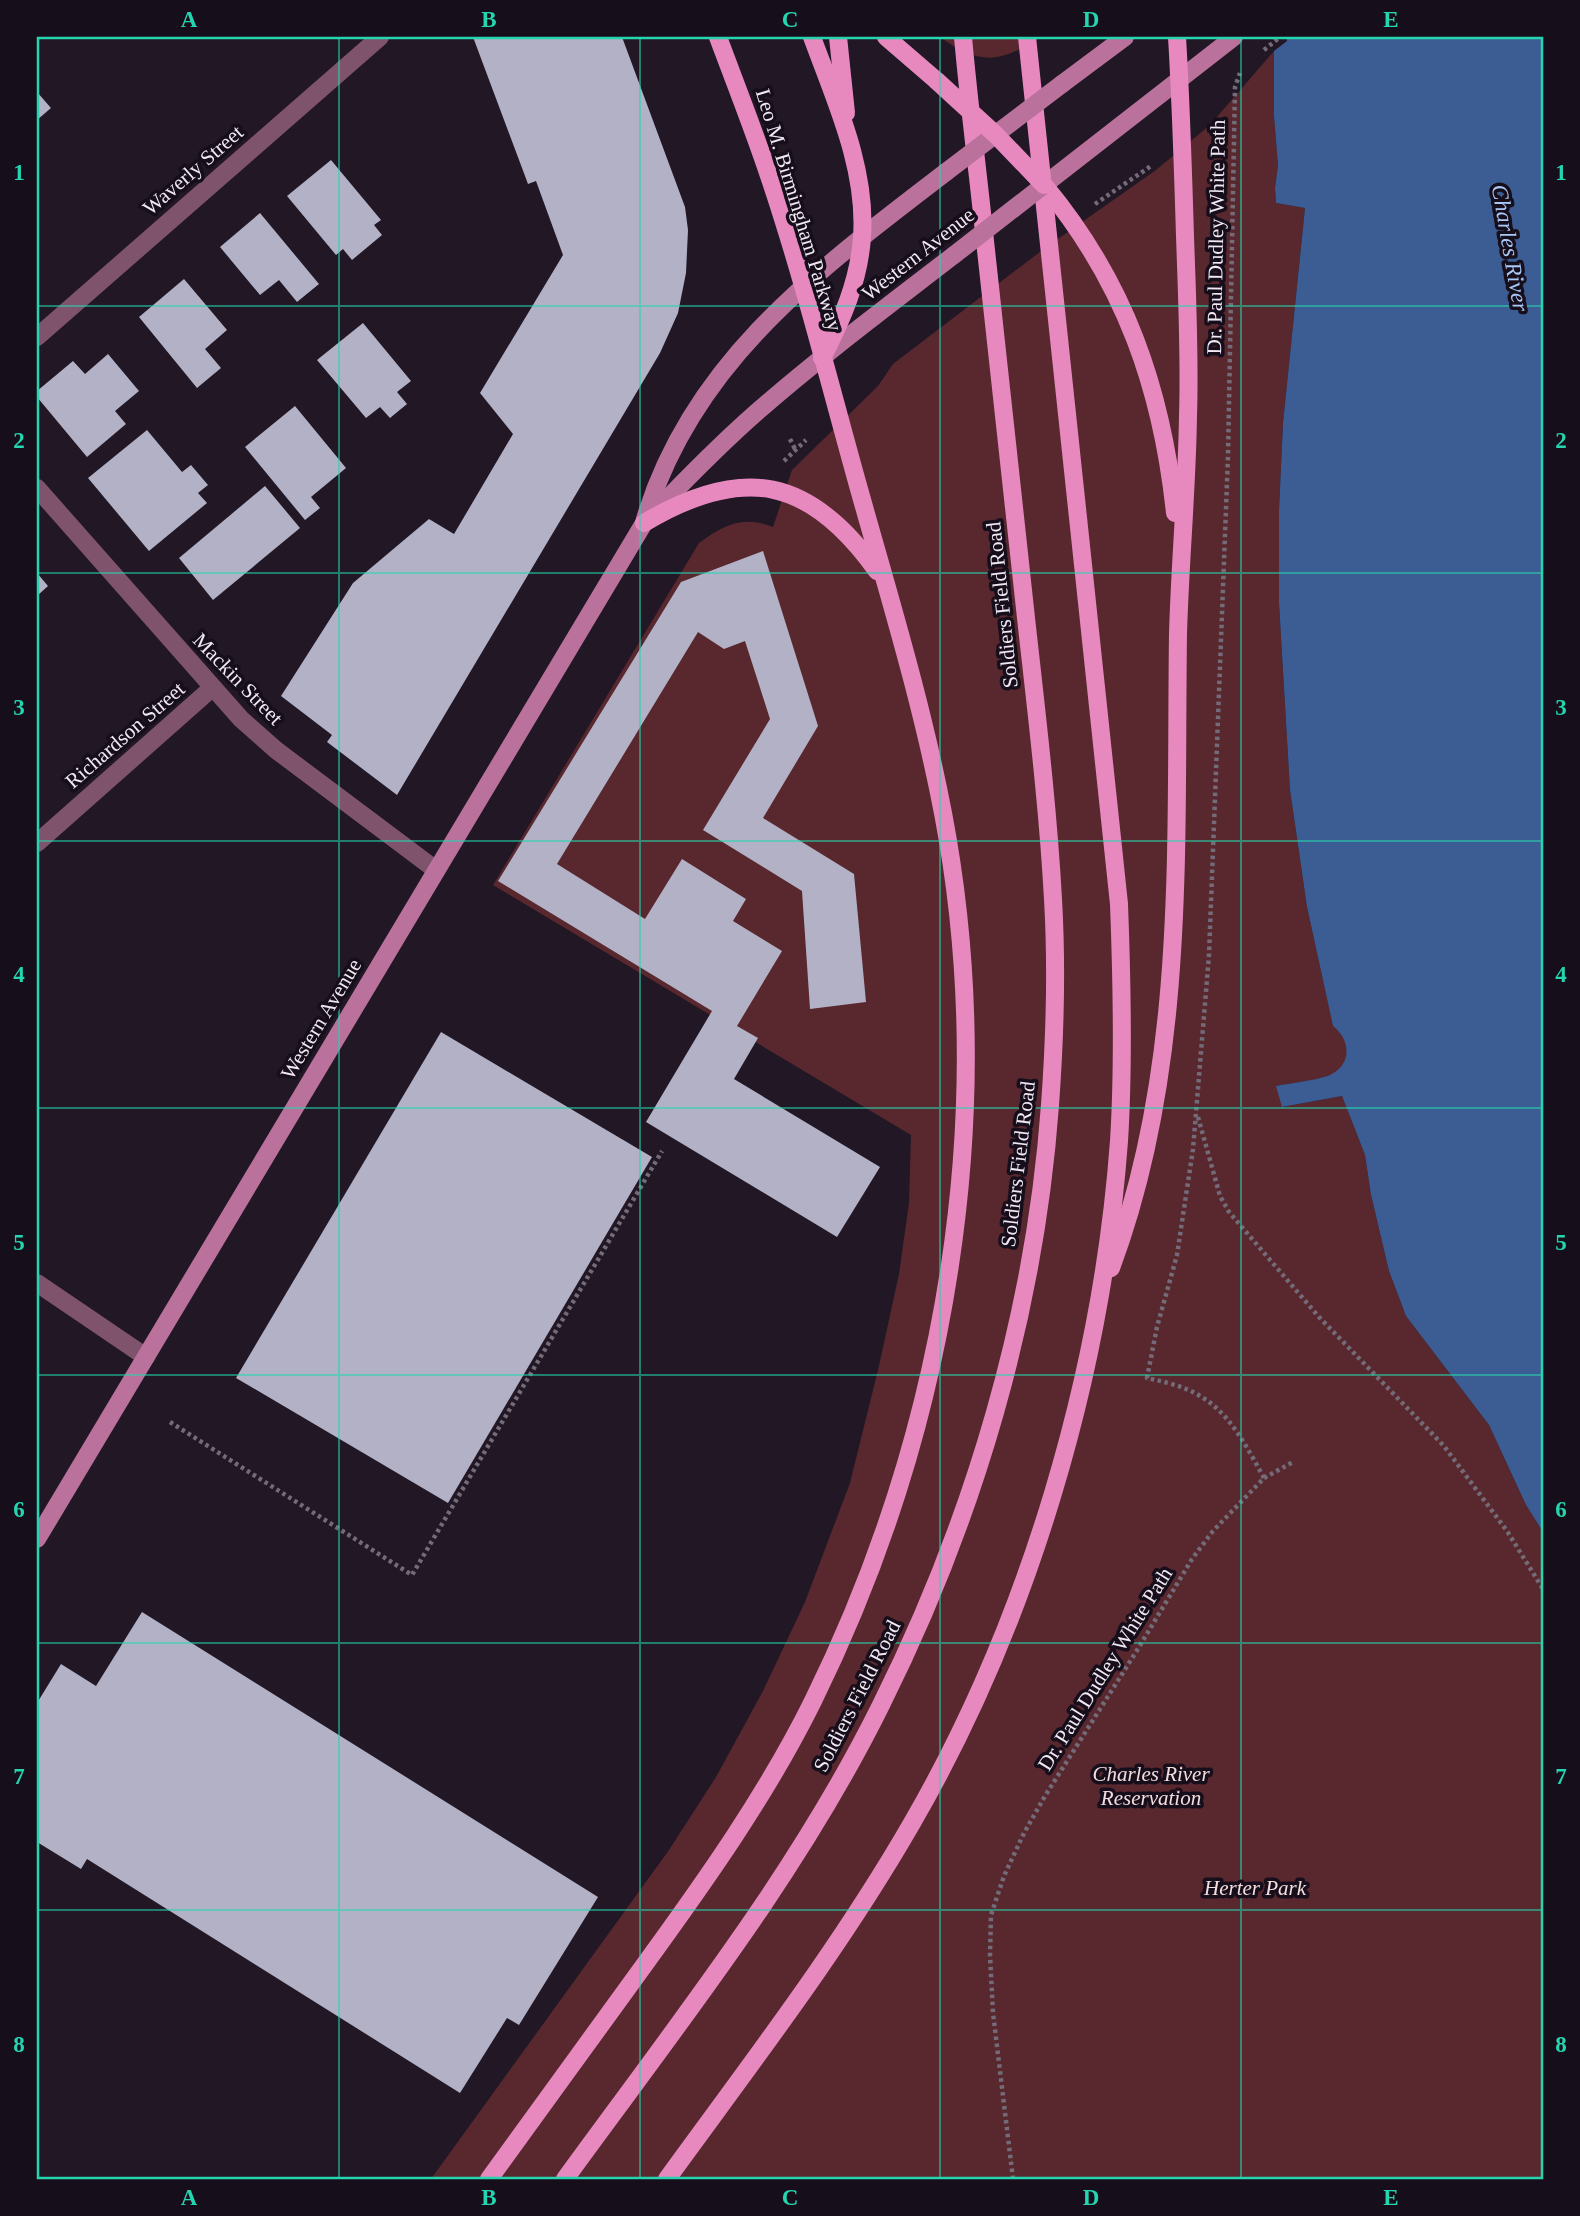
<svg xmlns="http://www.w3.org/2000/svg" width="1580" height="2216" viewBox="0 0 1580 2216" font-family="Georgia,serif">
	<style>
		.green { fill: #58282e }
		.water { fill: #3c5d93 }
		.building { fill: #b2b1c6 }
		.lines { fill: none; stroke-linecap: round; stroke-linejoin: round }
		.path { stroke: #746b78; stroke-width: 4.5; stroke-dasharray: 3.5 3.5; stroke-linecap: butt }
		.street { stroke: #80536c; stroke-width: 18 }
		.secondary { stroke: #ba719b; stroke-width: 18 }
		.primary { stroke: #e789bf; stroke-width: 18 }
		.secondary-bridge { stroke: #ba719b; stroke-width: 18 }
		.primary-bridge { stroke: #e789bf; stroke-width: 18 }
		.grid { fill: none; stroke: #24d5af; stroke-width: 2; stroke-opacity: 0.55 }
		.labels { text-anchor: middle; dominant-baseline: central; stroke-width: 7; stroke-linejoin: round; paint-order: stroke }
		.street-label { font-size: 21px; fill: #f0e9f3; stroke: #170e1b }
		.park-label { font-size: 21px; font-style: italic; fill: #f4ddde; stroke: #170e1b }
		.water-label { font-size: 23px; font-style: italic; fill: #a9c8f7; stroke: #170e1b }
		.neatline { fill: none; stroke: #24d5af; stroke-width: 2.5 }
		.grid-label { font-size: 23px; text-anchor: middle; font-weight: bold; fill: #24d5af }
	</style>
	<rect width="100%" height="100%" fill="#211725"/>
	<g class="green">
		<path d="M 940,37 L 1041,37 C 1000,63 981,66 940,37 Z"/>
		<path d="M 1274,51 L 1274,116 L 1278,165 L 1275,188 L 1276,203 L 1305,208 L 1283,423 L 1279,510 L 1279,603 L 1290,790 L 1307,907 L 1333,1025 C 1350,1039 1354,1063 1331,1075 C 1319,1080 1291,1083 1277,1086 L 1283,1107 L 1342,1096 L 1365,1155 L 1371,1195 L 1389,1271 L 1406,1316 L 1489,1425 L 1526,1505 L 1543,1532 L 1543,2179 L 431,2179 L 669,1850 L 716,1777 L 763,1691 L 805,1602 L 850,1483 L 878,1370 L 899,1274 L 909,1203 L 911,1135 L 493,885 L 699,543 C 724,525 742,515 773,527 L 792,470 L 878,386 L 893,364 L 1045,248 L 1156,170 L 1210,125 Z"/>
	</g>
	<path class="water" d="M 1287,37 L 1543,37 L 1543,1532 L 1526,1505 L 1489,1425 L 1406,1316 L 1389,1271 L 1371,1195 L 1365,1155 L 1342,1096 L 1282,1107 L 1276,1086 C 1291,1083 1318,1080 1330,1075 C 1353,1064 1350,1039 1333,1026 L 1307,907 L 1290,790 L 1279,603 L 1279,510 L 1283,423 L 1305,208 L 1276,203 L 1275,188 L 1278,165 L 1274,116 L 1274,51 L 1287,41 Z"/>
	<g class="building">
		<polygon points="473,37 622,37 685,207 688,230 686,273 678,313 660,353 397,795 327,742 332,735 281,696 353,583 429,519 454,534 513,434 480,393 563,255 536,181 528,184"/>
		<polygon points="37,92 51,108 37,120"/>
		<polygon points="331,160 381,220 374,225 382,235 352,260 343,249 336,255 287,196"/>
		<polygon points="260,213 319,284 297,302 279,280 260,295 220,247"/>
		<polygon points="184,279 227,330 205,349 221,368 197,388 139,317"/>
		<polygon points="363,323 411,381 397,392 407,404 390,418 380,407 366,418 317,360"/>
		<polygon points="108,354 139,391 115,411 126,424 87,457 37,397 37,391 73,361 85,374"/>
		<polygon points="295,406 346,468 311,497 320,508 305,520 245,447"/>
		<polygon points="147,430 182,472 191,465 208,485 198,493 207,503 149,551 88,478"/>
		<polygon points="265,486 300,528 213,600 179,558"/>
		<polygon points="763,551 818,726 763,818 854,874 866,1002 810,1009 802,891 703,830 770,719 745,641 724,649 698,632 557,864 645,919 682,859 746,899 733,921 782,951 737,1026 758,1038 734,1079 880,1167 837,1237 646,1122 712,1011 498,881 681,582"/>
		<polygon points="37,573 48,586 37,596"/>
		<polygon points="441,1032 652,1157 448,1503 236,1378"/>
		<polygon points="142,1612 598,1897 519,2025 507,2018 460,2093 87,1859 81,1869 37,1842 37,1703 61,1664 96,1686"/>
	</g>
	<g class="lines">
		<g class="path">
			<polyline points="1264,50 1280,37"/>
			<polyline points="1095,204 1151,166"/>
			<polyline points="790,439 795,449"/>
			<polyline points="784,461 806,440"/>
			<polyline points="1198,1117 1220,1196 1229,1212 1319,1317 1444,1446 1507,1531 1543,1589"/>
			<polyline points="170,1422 412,1575 662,1151"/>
			<polyline points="1264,1478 1293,1462"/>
			<path d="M 1013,2179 L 993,2013 L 990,1955 L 991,1915 L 1004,1876 L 1024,1833 L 1045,1796 L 1136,1652 L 1192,1559 L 1213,1531 L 1264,1478 C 1248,1449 1230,1413 1200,1396 C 1184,1386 1165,1382 1147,1378 L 1157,1327 L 1177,1255 L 1193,1149 L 1209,955 L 1228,456 L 1235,87 L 1240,73"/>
		</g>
		<g class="street">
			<polyline points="37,337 380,37"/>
			<polyline points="37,488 241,719 276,750 436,870"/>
			<polyline points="37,843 212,688"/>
			<polyline points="37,1283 146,1357"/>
		</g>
		<g class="secondary">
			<polyline points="1062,84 1125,37"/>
			<polyline points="1044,185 1234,37"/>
			<path d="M 645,519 C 693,360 820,269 946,172"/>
			<path d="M 37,1539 L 644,523 C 681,484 718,446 758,411 C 821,356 888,306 954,255"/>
		</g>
		<g class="primary">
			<path d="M 812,37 C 835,100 867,168 862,237 C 859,281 842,320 822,358"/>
			<polyline points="838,37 846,113"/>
			<polyline points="886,37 937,81"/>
			<path d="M 1044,185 C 1125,282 1162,389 1175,513"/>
			<path d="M 644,523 C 743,464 810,477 877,571"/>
			<path d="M 1111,1268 C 1187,1065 1175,846 1178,634 C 1180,561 1187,489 1188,416 C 1190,356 1187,296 1185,236 C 1183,169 1181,103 1177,37"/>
			<path d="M 489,2179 C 541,2107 593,2036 645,1964 C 706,1880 767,1794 813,1701 C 947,1429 1000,1113 943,813 C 922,703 889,596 859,489 C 829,382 802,272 766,167 C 751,123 734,80 718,37"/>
			<path d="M 565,2179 C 676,2026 797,1875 881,1705 C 974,1519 1035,1313 1050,1105 C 1055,1037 1057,968 1053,899 C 1048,808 1037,717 1027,627 C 1013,498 999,370 985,241 C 978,173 969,105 963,37"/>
			<path d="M 667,2179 C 752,2062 840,1948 912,1823 C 1029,1621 1102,1373 1119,1141 C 1124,1062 1122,982 1119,904 L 1027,37"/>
		</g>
		<g class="secondary-bridge">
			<polyline points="946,172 1062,84"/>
			<polyline points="954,255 1044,185"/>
		</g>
		<polyline class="primary-bridge" points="937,81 996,135 1044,185"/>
	</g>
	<path class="grid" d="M 339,37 L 339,2179M 640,37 L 640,2179M 940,37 L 940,2179M 1241,37 L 1241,2179M 37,306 L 1543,306M 37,573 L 1543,573M 37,841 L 1543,841M 37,1108 L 1543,1108M 37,1375 L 1543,1375M 37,1643 L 1543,1643M 37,1910 L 1543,1910"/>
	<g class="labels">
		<g class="street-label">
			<text transform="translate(193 170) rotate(-41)">Waverly Street</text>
			<text transform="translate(799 210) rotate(73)">Leo M. Birmingham Parkway</text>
			<text transform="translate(1216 237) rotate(-89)">Dr. Paul Dudley White Path</text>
			<text transform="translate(918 254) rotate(-38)">Western Avenue</text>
			<text transform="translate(1002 605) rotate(-96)">Soldiers Field Road</text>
			<text transform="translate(238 679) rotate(46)">Mackin Street</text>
			<text transform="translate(125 735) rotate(-41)">Richardson Street</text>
			<text transform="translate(321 1019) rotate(-59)">Western Avenue</text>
			<text transform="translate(1018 1164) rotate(-83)">Soldiers Field Road</text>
			<text transform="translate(1105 1669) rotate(-58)">Dr. Paul Dudley White Path</text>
			<text transform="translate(857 1696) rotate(-63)">Soldiers Field Road</text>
		</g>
		<g class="park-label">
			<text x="1151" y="1774">Charles River<tspan x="1151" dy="24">Reservation</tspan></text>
			<text x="1255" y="1888">Herter Park</text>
		</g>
		<g class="water-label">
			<text transform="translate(1510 248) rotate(80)">Charles River</text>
		</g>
	</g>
	<rect width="1580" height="2216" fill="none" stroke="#170e1b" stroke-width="77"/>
	<rect x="38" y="38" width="1504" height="2140" class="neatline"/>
	<g class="grid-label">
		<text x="189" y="27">A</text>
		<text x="489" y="27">B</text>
		<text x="790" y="27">C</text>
		<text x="1091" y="27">D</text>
		<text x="1391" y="27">E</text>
		<text x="19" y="180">1</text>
		<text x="1561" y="180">1</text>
		<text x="19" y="448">2</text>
		<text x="1561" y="448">2</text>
		<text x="19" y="715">3</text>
		<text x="1561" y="715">3</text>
		<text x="19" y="982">4</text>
		<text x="1561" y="982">4</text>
		<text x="19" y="1250">5</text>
		<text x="1561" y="1250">5</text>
		<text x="19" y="1517">6</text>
		<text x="1561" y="1517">6</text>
		<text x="19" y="1784">7</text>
		<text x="1561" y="1784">7</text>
		<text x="19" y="2052">8</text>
		<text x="1561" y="2052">8</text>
		<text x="189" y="2205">A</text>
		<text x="489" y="2205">B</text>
		<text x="790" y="2205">C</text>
		<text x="1091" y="2205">D</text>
		<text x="1391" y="2205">E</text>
	</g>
</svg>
